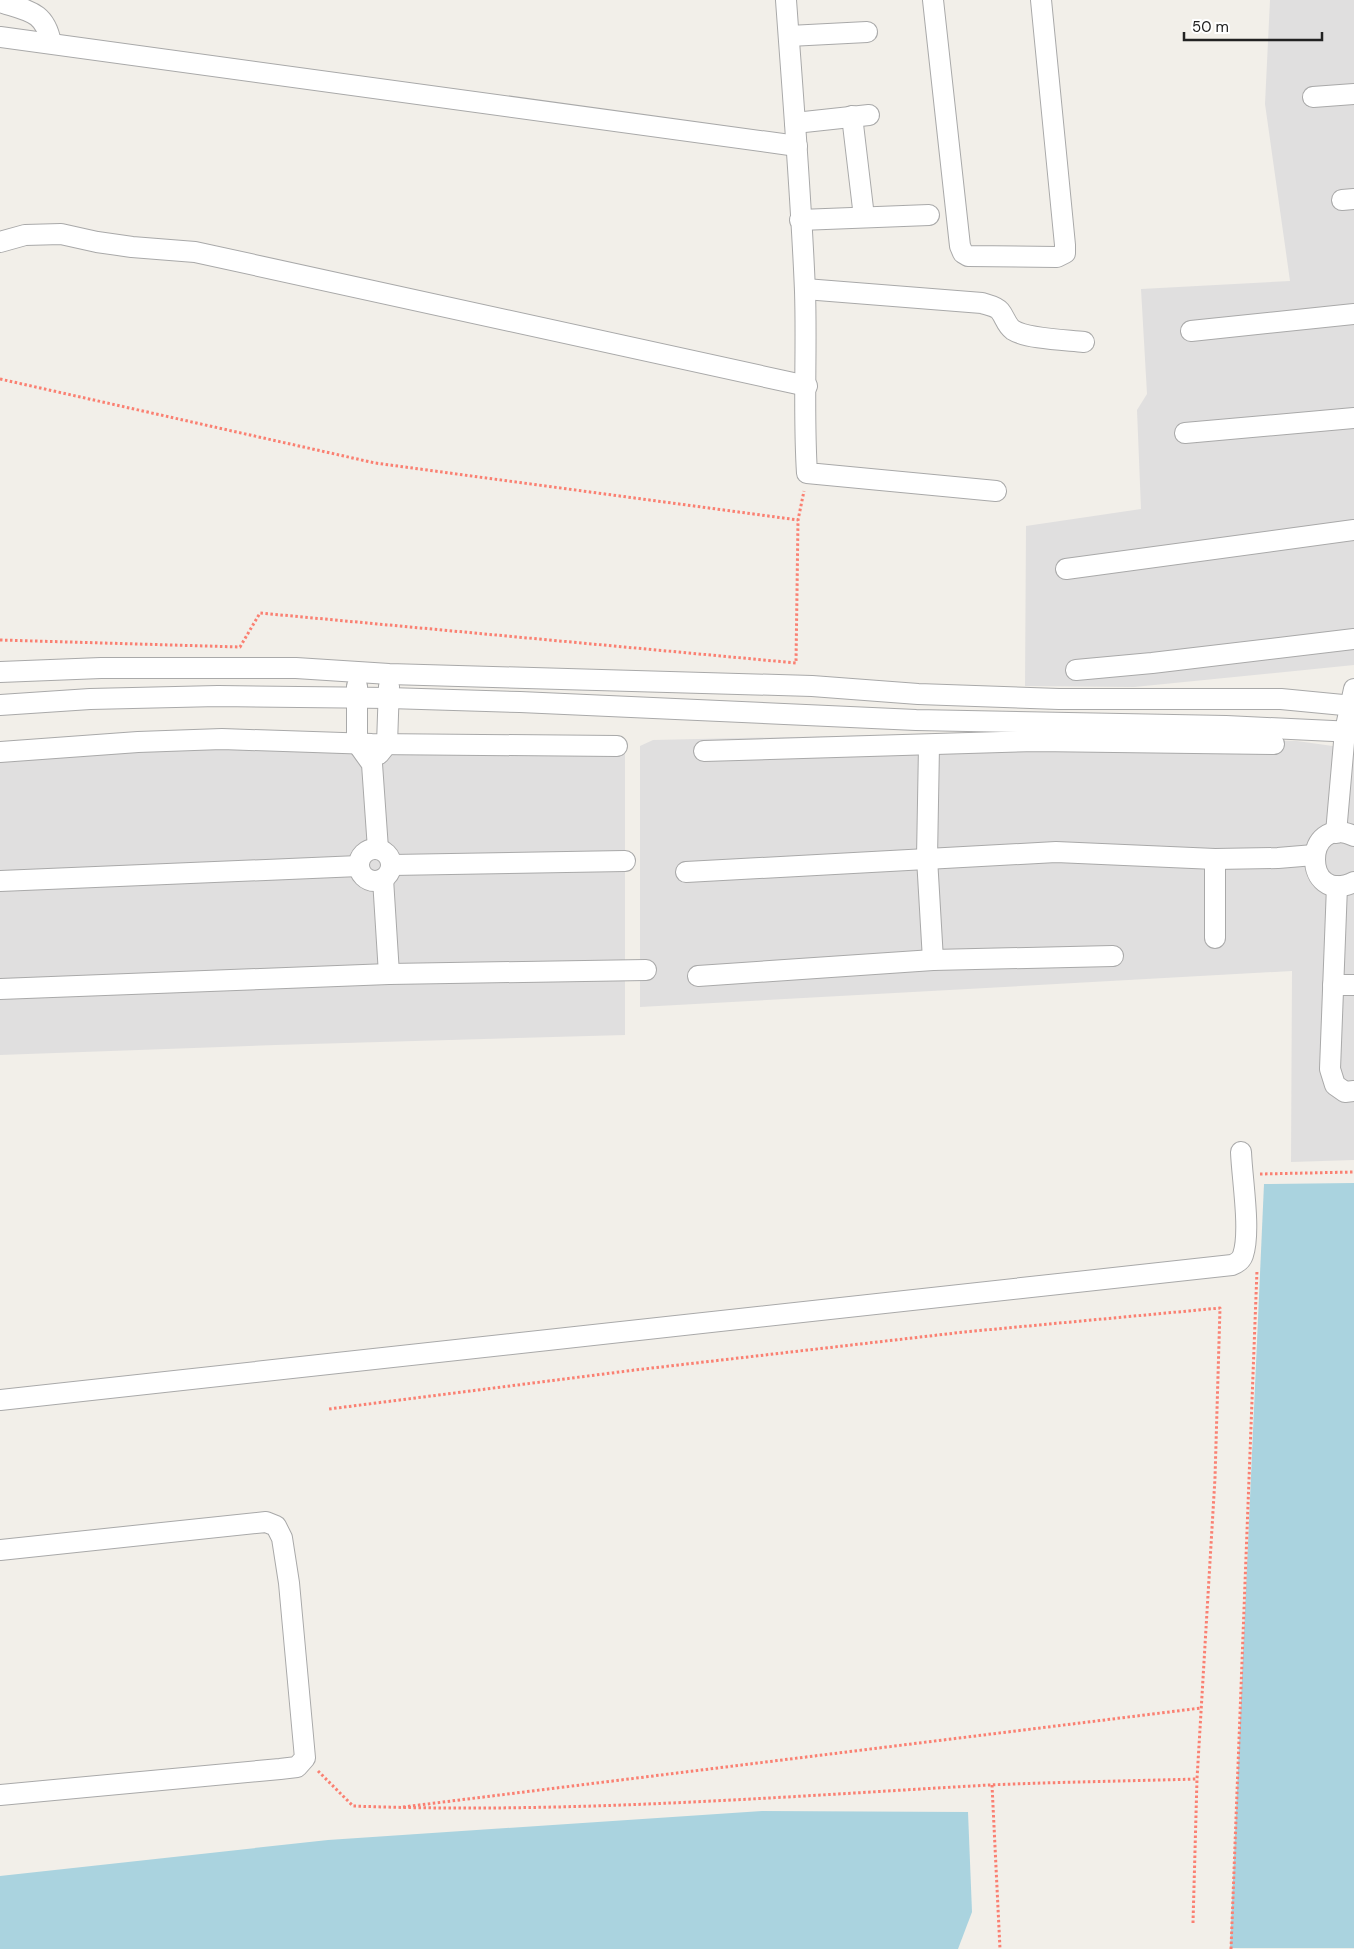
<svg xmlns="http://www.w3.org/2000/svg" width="1354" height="1949" viewBox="0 0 1354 1949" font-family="'DM Sans',sans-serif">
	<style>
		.residential { fill: #e0dfdf }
		.water { fill: #aad3df }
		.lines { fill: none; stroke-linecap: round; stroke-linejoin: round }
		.minor-casing { stroke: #a9a9a9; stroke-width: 22 }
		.path { stroke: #fa8072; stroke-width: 3; stroke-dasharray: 2.5 2.5; stroke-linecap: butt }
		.minor { stroke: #fff; stroke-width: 20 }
	</style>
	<rect width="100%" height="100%" fill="#f2efe9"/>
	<g class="residential">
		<polygon points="1270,0 1354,0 1354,665 1134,687 1025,686 1026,526 1141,509 1137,410 1147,394 1141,289 1290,281 1265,104"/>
		<polygon points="885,735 1297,741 1354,749 1354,1160 1291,1162 1292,971 640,1007 640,746 653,740"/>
		<polygon points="0,743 625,749 625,1035 276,1045 0,1055"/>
	</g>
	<g class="water">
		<polygon points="1354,1183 1354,1948 1230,1948 1264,1184"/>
		<polygon points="762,1811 968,1812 972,1912 958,1949 0,1949 0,1876 328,1840"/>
	</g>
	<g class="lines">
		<g class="minor-casing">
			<g id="minor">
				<path d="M 786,0 C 793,97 801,194 805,291 C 807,352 803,412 807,473 L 996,491"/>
				<polyline points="933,0 960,246 963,253 968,256 1057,257 1065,253 1065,245 1041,0"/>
				<path d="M 0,2 C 28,11 45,11 51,43"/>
				<polyline points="789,36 867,32"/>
				<polyline points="0,37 797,146"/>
				<polyline points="1313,97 1354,94"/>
				<polyline points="852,116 864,217"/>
				<polyline points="795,123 869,115"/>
				<polyline points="1342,200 1354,199"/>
				<polyline points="800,220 929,215"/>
				<polyline points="0,242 25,235 61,234 97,242 132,247 195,252 807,386"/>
				<path d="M 805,289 L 982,303 C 988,305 996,306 1000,311 C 1005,317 1006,325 1013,330 C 1027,339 1066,340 1084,342"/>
				<polyline points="1191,331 1354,314"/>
				<polyline points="1185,433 1354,418"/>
				<polyline points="1066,569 1354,530"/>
				<polyline points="1076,670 1152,663 1354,639"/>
				<polyline points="0,672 101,668 296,668 389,674 812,686 918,694 1059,699 1281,699 1354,706"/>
				<polyline points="357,686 357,743 372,764 378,849"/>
				<polyline points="0,705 90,699 218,696 389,698 520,702 916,720 1226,726 1354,732"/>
				<polyline points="929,746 927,858 933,960"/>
				<polyline points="704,751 1036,741 1274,744"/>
				<polyline points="0,752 138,742 222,739 372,744 617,746"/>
				<polyline points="379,754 387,744 389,686"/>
				<polyline points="1336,833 1345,731 1354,689"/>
				<path d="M 1354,836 C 1302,812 1302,907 1354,882"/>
				<circle cx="375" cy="865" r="16"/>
				<polyline points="392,865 625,861"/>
				<polyline points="686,872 1056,852 1215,859 1278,858 1314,855"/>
				<polyline points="383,879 389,974"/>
				<polyline points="0,881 359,866"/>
				<polyline points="1337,886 1330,1069 1335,1085 1345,1092 1354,1091"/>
				<polyline points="1215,938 1215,859"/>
				<polyline points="698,976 933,960 1113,956"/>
				<polyline points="1333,985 1354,985"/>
				<polyline points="0,989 389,974 646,970"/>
				<path d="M 0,1400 L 1232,1265 C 1237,1263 1241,1261 1243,1255 C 1251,1231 1242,1179 1241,1152"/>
				<polyline points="0,1550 266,1522 276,1526 282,1538 289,1583 305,1758 297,1767 280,1769 0,1795"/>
			</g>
		</g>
		<g class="path">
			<polyline points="0,379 375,463 798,520"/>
			<polyline points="0,640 240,647 260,613 796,663 798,520 804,491"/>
			<polyline points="1260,1174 1354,1172"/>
			<path d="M 318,1771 L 353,1806 C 565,1814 777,1797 989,1785 C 1058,1782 1128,1781 1197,1779 L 1215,1478 L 1220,1308 L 964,1332 L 635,1370 L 329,1409"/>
			<polyline points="992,1785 1000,1949"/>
			<polyline points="403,1807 1201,1708"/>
			<polyline points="1193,1923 1197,1779"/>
			<polyline points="1231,1949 1257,1270"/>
		</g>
		<use href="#minor" class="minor"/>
	</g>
	<path d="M1184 32v8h138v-8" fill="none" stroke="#222222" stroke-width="2.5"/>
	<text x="1192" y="32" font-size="15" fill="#222222" stroke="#ffffff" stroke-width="4" paint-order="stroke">50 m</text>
</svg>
